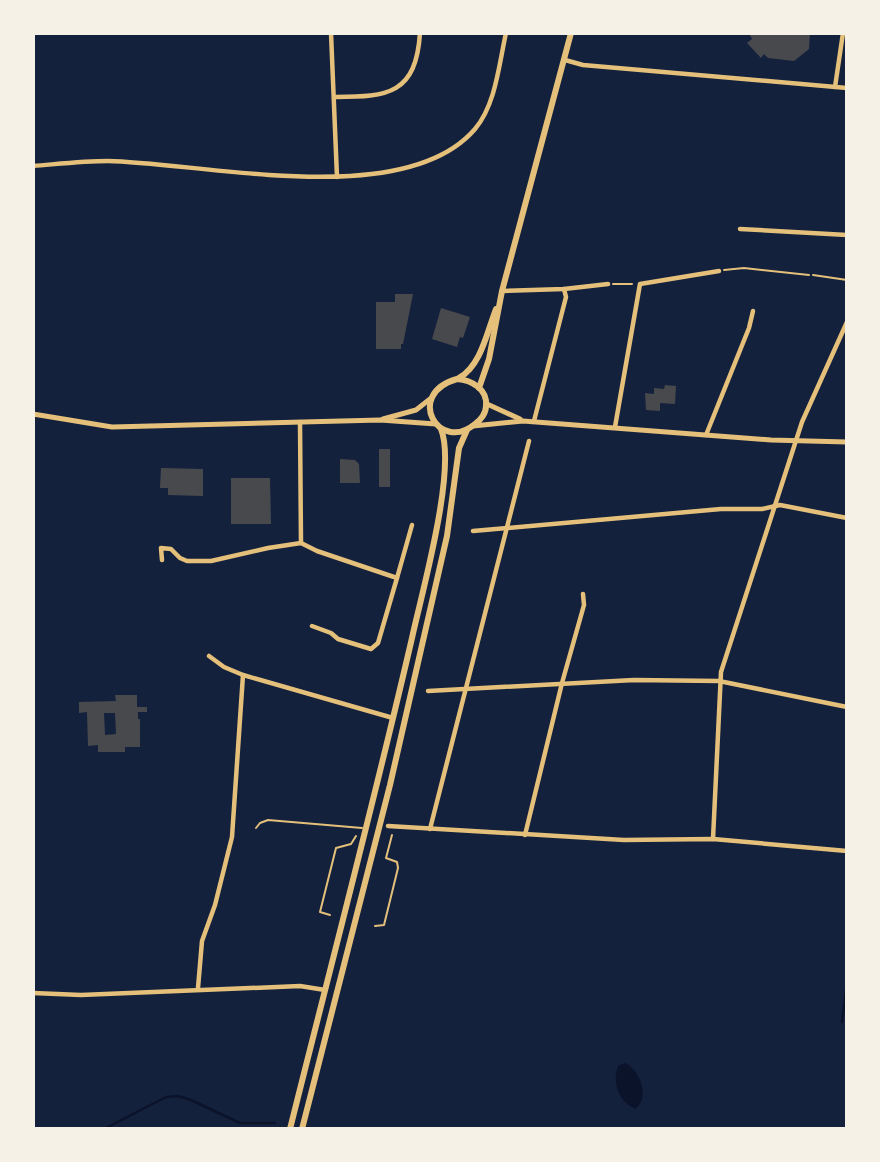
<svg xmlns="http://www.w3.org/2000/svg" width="880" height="1162" viewBox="0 0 880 1162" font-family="'Space Grotesk',sans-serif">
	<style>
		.water { fill: #0b132b }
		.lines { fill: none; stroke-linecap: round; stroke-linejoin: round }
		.stream { stroke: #0b132b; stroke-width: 2.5 }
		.building { fill: #48494c; fill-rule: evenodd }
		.path { stroke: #e5c07b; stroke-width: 2 }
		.service { stroke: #e5c07b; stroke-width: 2 }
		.minor { stroke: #e5c07b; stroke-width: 4.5 }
		.tertiary { stroke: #e5c07b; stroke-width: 5 }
		.secondary { stroke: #e5c07b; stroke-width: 6 }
	</style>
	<rect width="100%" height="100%" fill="#14213d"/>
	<path class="water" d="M 625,1063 C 640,1070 651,1098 635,1109 C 618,1101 612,1082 618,1066 Z"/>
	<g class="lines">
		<g class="stream">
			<polyline points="842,1022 847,982"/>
			<polyline points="104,1129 166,1097 178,1096 191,1100 240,1123 275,1123"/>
		</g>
	</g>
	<g class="building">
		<polygon points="749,33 810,33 809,49 794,61 768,58 764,54 761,58 747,43 752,39"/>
		<polygon points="395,294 413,294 403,344 401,344 401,349 376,349 376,302 395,302"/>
		<polygon points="441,308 470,317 463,338 460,337 457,347 432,339"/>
		<polygon points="665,385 676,386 675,404 660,403 660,411 646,410 645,393 654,394 654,388 664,389"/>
		<rect x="379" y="449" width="11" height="38"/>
		<polygon points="340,459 355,460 359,464 360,483 340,483"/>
		<polygon points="161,468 203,469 203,496 168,495 168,488 160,488"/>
		<polygon points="231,478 270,478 271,524 231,524"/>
		<path d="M 115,695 L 137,695 L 137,707 L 147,707 L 147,712 L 138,712 L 138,719 L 140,719 L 140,747 L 125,747 L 125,752 L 98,752 L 98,745 L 88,746 L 87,712 L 79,713 L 79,702 L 116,701 ZM 104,713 L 115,713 L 116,734 L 105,735 Z"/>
	</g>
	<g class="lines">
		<g class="path">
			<polyline points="724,270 744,268 809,275"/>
			<polyline points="613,284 632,284"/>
			<polyline points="330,915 320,912 336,848 351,844 356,836"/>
			<polyline points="375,926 384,925 398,868 397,862 386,858 392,835"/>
		</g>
		<g class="service">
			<polyline points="813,275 847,280"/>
			<polyline points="256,828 260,823 268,820 362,828"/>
		</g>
		<g class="minor">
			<polyline points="331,33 337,177"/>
			<polyline points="565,60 583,65 847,88"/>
			<polyline points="835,87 843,33"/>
			<path d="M 336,97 C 388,97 416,94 420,33"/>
			<path d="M 33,166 C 58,164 83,161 108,161 C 205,163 405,211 475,129 C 496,104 499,64 506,33"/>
			<polyline points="740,229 847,235"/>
			<polyline points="502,291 564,289 608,284"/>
			<polyline points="534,421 566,297 564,289"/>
			<polyline points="300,422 301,543"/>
			<polyline points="615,427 640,284 719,271"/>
			<polyline points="706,435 749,328 753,311"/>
			<polyline points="473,531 721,509 762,509 780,505 847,518"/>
			<polyline points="162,560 161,548 171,549 180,558 187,561 211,561 268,548 301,543 317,551 397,578 378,643 371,649 338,639 331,633 312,626"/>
			<polyline points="397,578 412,525"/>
			<polyline points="209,656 224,667 243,675 393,718"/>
			<polyline points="428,691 634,680 719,681 847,707"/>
			<polyline points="388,826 624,840 713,839 847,851"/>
			<polyline points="430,829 529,441"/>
			<polyline points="525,835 562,683 584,605 583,594"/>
			<polyline points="713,839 721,672 802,422 847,322"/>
			<polyline points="198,988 202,941 215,905 232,837 243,675"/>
			<polyline points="33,993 81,995 300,986 325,990"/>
		</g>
		<g class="tertiary">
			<polyline points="487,404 520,419"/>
			<polyline points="33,414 112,427 380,420 436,424"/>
			<polyline points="383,419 416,410 430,399"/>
			<polyline points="473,426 523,421 771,440 847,442"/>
		</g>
		<g class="secondary">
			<path d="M 459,378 C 481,366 487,332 496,309"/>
			<path d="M 457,379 C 471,380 488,389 486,406 C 486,413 481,420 475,424 C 439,454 404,394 457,379 Z"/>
			<polyline points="479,388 489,359 502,291 571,33"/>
			<path d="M 290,1129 C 331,965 374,802 412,638 C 422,592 457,469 441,429"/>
			<polyline points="302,1129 390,785 447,536 459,448 467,430"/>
		</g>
	</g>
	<rect width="880" height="1162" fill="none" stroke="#f6f1e7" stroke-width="70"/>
</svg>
